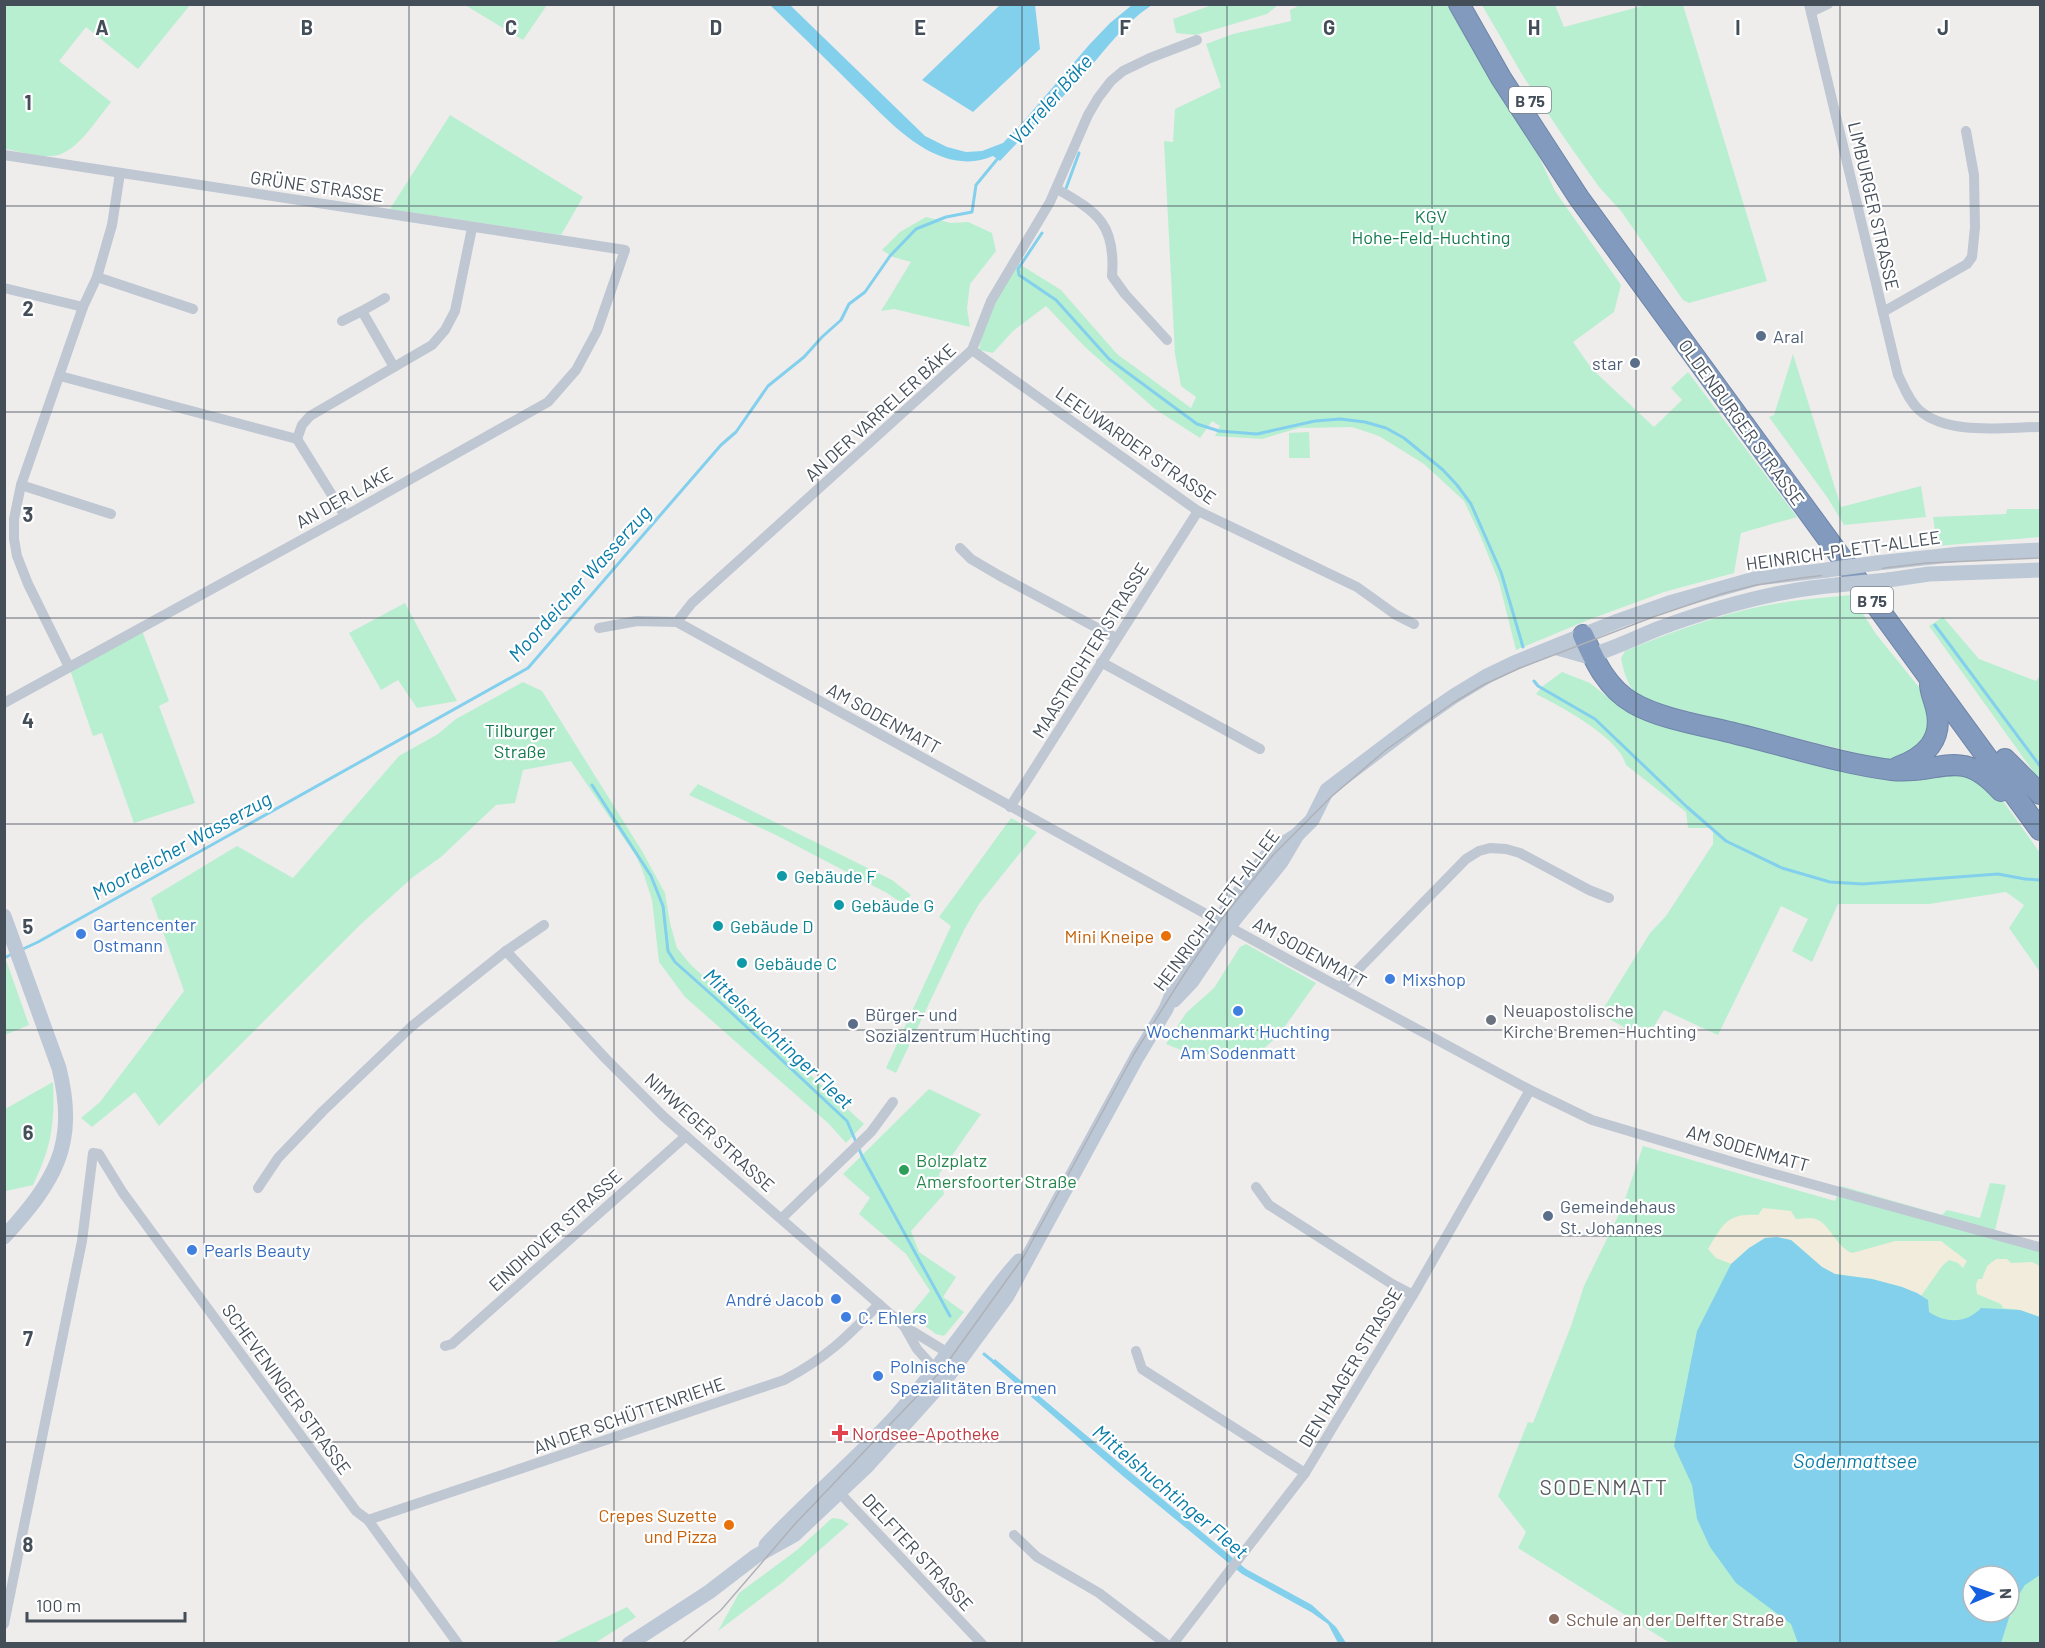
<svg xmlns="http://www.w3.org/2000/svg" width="2045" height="1648" viewBox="0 0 2045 1648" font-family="Barlow,sans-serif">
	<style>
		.green { fill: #b8efd1; fill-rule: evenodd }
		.sand { fill: #f1ecdb }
		.water { fill: #83d0ed; fill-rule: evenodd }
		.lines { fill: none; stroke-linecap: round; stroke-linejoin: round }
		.stream { stroke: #83d0ed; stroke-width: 3 }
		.highway-casing { stroke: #6d85a8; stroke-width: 22 }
		.street { stroke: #bec7d2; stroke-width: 10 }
		.secondary { stroke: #bdc8d6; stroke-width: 15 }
		.highway { stroke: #829abd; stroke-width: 20 }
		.tram { stroke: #aeb1b7; stroke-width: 1.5 }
		.secondary-bridge { stroke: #bdc8d6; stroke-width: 15 }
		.grid { fill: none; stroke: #444e59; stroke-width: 1.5; stroke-opacity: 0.55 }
		.service-dot { fill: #5c6f8a; stroke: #fff; stroke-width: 2 }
		.culture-dot { fill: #0f9aa8; stroke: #fff; stroke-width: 2 }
		.shop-dot { fill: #3f7fe0; stroke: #fff; stroke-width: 2 }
		.food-dot { fill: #e8710a; stroke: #fff; stroke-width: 2 }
		.worship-dot { fill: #6b7280; stroke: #fff; stroke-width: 2 }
		.leisure-dot { fill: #2e9e5b; stroke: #fff; stroke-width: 2 }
		.health-dot { fill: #e0444e; stroke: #fff; stroke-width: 2 }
		.education-dot { fill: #8d6e63; stroke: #fff; stroke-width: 2 }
		.labels { text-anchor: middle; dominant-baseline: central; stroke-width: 4.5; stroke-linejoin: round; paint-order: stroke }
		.shield { fill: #fff; stroke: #7c838b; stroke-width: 1.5 }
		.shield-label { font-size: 16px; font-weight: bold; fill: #444e59 }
		.street-label { font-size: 18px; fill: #444e59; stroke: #fff }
		.park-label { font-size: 18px; fill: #147b4f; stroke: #fff }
		.service-label { font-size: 18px; fill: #4e5e75; stroke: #fff; text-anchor: start }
		.culture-label { font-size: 18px; fill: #0d838f; stroke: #fff; text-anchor: start }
		.shop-label { font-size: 18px; fill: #366cbe; stroke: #fff; text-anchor: start }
		.food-label { font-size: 18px; fill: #c56008; stroke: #fff; text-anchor: end }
		.worship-label { font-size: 18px; fill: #5b616d; stroke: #fff; text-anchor: start }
		.leisure-label { font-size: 18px; fill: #27864d; stroke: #fff; text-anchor: start }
		.health-label { font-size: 18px; fill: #be3a42; stroke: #fff; text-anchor: start }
		.education-label { font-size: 18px; fill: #785e54; stroke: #fff; text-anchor: start }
		.water-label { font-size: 20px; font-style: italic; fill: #097ca8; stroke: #fff }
		.quarter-label { font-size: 21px; letter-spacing: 1.5px; fill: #585c61; stroke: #fff }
		.grid-label { font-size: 20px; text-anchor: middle; font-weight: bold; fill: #444e59; stroke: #fff; stroke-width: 4.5; stroke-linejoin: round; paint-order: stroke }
	</style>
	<rect width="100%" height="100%" fill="#efecec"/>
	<g class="green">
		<path d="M 4,5 L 5,4 L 190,5 L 138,69 L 86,27 L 59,61 L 111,102 C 97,119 75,156 51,156 C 36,157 19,151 5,149 Z"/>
		<polygon points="465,5 547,4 547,5 523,40"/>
		<polygon points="1212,5 1278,5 1267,14 1196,35 1176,33 1173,19"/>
		<path d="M 1300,5 L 1450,5 L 1531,140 L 1555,191 L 1621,285 L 1614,312 L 1573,342 L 1592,369 L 1654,427 L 1682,400 L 1671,388 L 1688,372 L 1797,517 L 1741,533 L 1734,573 L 1664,592 L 1588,620 L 1516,650 L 1499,582 L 1480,535 L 1464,501 L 1424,464 L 1379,436 L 1352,427 L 1299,428 L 1262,439 L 1215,436 L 1220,426 L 1212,421 L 1200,438 L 1155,409 L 1085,347 L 1046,306 L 1013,331 L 993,353 L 979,350 C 985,317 1000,290 1016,262 L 1061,290 L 1117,354 L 1191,408 L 1196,397 L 1181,386 L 1175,354 L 1164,141 L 1173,142 L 1175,109 L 1221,87 L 1206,44 L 1233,34 L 1291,21 L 1290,10 Z"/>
		<polygon points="1482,5 1555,5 1564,27 1646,5 1683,5 1767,281 1689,303 1683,300 1621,211 1599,187 1565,139 1523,76"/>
		<polygon points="450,115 583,197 561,235 390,209"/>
		<polygon points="926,217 951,223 968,222 992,233 996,251 970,284 967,309 970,327 894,309 881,311 911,262 893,257 882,250 900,232"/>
		<polygon points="1793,354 1841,507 1921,486 1926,517 1844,525 1827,497 1769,417 1774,415"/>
		<polygon points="1309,432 1310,458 1289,458 1289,433"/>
		<polygon points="2007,509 2040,509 2040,537 1937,546 1933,517 2006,514"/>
		<path d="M 1851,595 L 1876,634 L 1922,691 L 1931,719 L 1925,744 L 1897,759 L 1881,759 L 1639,699 C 1628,686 1624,674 1621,658 L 1625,651 C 1665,635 1706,619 1749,609 C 1782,601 1817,598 1851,595 Z"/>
		<polygon points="405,603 457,701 417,708 398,680 381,690 349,633"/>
		<polygon points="1943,617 1979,659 2036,681 2040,675 2040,781 1929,626"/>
		<polygon points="141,628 169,701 159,706 195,803 134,823 102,733 93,736 69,667"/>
		<path d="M 1562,672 L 1590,683 L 1615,703 L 1637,716 L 1946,772 L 1984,781 L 2003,801 L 2040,853 L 2040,972 L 2009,928 L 2024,905 L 2006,892 L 1929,904 L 1838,904 L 1812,962 L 1792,951 L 1808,919 L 1781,906 L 1718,1035 L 1664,1010 L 1646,1039 L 1600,1014 L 1650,933 L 1666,916 L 1713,844 L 1713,828 L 1688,828 L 1686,812 L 1626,765 C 1620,738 1560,706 1536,694 L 1543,686 Z"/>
		<polygon points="523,682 542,691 642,851 665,893 670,923 677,948 691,965 864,1124 846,1143 829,1124 685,997 659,962 652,900 642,869 636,856 571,761 523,770 515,803 496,805 441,857 413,877 360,925 159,1126 135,1092 92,1127 81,1118 100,1102 184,991 151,898 237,846 293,878 399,756 438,734 456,719"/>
		<polygon points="698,784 892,880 911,895 903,904 887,893 774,834 689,795"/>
		<polygon points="1011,818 1037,832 979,904 964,930 896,1073 886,1068 951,926 939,917"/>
		<polygon points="1246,944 1316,983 1278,1036 1262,1050 1249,1054 1191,1054 1166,1044 1186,1013 1214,988 1240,947"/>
		<polygon points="6,960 29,1025 5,1035 4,961"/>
		<path d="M 53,1082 C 55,1125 51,1147 33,1185 L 6,1191 L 4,1186 L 5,1109 Z"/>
		<polygon points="929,1089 981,1114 939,1174 944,1194 911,1231 919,1252 956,1277 943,1297 964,1312 944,1336 936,1334 910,1315 930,1291 906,1254 859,1214 870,1198 843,1174"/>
		<path d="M 1643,1146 L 1835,1201 L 1841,1186 L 1942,1215 L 1947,1210 L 1980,1218 L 1990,1183 L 2006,1185 L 1995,1230 L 2040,1246 L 2040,1643 L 1670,1643 L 1518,1548 L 1526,1532 L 1498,1496 L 1528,1422 L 1533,1423 L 1571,1326 L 1584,1286 L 1622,1208 ZM 1973,1576 L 2009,1576 L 2009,1612 L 1973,1612 Z"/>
		<polygon points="832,1518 841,1519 849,1524 783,1582 718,1631 739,1593 797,1550"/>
		<polygon points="627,1607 636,1617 595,1643 553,1643"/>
	</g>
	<g class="sand">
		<path d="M 1763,1208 L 1791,1211 L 1796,1219 C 1802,1219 1810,1217 1816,1219 C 1830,1224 1836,1247 1852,1253 L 1895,1241 L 1941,1241 L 1967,1261 L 1963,1268 L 1958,1263 L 1949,1260 L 1942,1266 L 1921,1296 L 1902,1287 L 1872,1279 L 1835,1274 L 1822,1267 L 1791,1240 L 1749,1248 L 1731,1264 L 1716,1258 L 1708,1249 C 1723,1225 1726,1213 1758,1215 Z"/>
		<polygon points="1996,1259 2007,1259 2011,1263 2032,1262 2040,1266 2040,1317 2020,1310 2003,1308 2001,1304 1977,1294 1976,1285 1978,1279 1982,1279 1987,1266"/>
	</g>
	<g class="water">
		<path d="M 770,5 L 790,5 L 925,136 L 947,147 L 966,152 L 982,151 L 1003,143 L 1023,122 L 1089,45 L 1110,23 L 1132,5 L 1152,5 C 1121,25 1100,58 1075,84 C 1050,110 1024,135 1000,161 L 993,156 C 978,163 959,163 943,157 C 909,145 882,114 856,89 C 828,61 799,33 770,5 Z"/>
		<polygon points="1000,5 1035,5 1040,49 973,112 922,80"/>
		<path d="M 1777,1237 L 1791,1240 L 1822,1267 L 1835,1274 L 1872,1279 L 1902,1287 L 1917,1293 L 1928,1300 L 1929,1312 C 1947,1324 1967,1323 1981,1308 L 2020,1310 L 2040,1317 L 2040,1575 L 2025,1585 L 2014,1602 L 2001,1643 L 1798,1643 L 1791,1624 L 1736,1583 L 1710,1547 L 1697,1519 L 1692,1485 L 1674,1446 L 1697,1331 L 1731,1264 L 1749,1248 L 1765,1238 ZM 1973,1576 L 2009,1576 L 2009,1612 L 1973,1612 Z"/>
		<polygon points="995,1359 1246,1569 1312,1605 1336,1627 1346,1643 1338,1643 1328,1624 1311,1612 1242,1574 1124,1477 992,1363"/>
	</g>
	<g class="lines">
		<g class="stream">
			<polyline points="1065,191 1079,153"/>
			<polyline points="1042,233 1018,269 1019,275 1056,300 1109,359 1197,424 1219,431 1257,434 1315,421 1340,419 1365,422 1386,428 1404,438 1443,470 1457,485 1471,504 1501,572 1523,647"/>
			<polyline points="1935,625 2040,766"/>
			<polyline points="1534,681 1538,686 1595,719 1687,807 1726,841 1782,868 1830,882 1863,884 1998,874 2025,879 2040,880"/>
			<polyline points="592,785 651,876 663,906 668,951 675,962 721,1003 847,1121 862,1156 950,1316"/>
			<polyline points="23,949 38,942 528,668 721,445 736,432 768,386 804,357 822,337 841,320 849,304 865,292 890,256 916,229 946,217 972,212 976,185 999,157"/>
			<polyline points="4,958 14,953"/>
			<polyline points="984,1354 995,1363"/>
		</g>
		<g class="highway-casing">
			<g id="highway">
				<polyline points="1459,4 1501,78 1579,198 2040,830"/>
				<path d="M 1583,635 C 1595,662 1607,688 1633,703 C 1660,719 1706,726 1737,734 C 1787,746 1842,764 1892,770 C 1941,775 1960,745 2001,791"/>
				<polyline points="2005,759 2040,794"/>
				<path d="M 1898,767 C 1925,757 1944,740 1936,708 C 1934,700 1931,694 1930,685"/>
			</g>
		</g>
		<g class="street">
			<path d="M 1809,4 L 1898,375 C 1904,387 1909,401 1919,410 C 1948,436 2005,427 2040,427"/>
			<polyline points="1811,12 1828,4"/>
			<polyline points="4,155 625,250 597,331 576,370 548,402 345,516 4,703"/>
			<path d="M 1057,189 C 1098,212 1116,225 1112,276 L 1125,294 L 1167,340"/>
			<polyline points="97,277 193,309"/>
			<polyline points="4,288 83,307"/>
			<polyline points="385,298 362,311 394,367"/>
			<polyline points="1883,312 1967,264 1972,257 1975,227 1974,175 1966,131"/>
			<polyline points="342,321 362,311"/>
			<polyline points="972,350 1198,511 1357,587 1396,615 1414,624"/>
			<polyline points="60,376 297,439 345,516"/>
			<polyline points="297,439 302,425 310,416 432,345 445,330 455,311 472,228"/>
			<polyline points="21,485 111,514"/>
			<polyline points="960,548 971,559 1000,576 1116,638"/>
			<polyline points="677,622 692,603 972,350 991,301 1050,202 1088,115 1098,98 1111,81 1123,71 1150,58 1197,40"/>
			<polyline points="599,628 637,621 677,622 1291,961 1530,1090 1592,1120 1753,1168 2039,1247"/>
			<polyline points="1101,662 1260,749"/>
			<polyline points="69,667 28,584 17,556 14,539 14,519 21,485 83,307 97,277 112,225 120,173"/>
			<polyline points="1010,807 1198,511"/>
			<polyline points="506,951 606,1059 663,1116 904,1326 948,1353 949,1358"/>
			<polyline points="1341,987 1466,859 1479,851 1490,848 1506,849 1520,853 1589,890 1609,898"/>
			<polyline points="1256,1187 1269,1205 1392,1284 1413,1295"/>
			<polyline points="258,1188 278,1158 323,1111 412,1026 506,951 544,925"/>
			<polyline points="782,1218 871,1132 893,1102"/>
			<polyline points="904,1326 917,1349 935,1369 941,1370"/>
			<polyline points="445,1346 452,1344 686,1136"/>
			<polyline points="1136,1351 1142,1369 1305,1473"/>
			<polyline points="835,1488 982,1644"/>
			<path d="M 368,1520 L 784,1380 C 826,1358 846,1338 879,1304"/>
			<polyline points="1014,1535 1037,1557 1099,1593 1166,1644"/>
			<polyline points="4,1624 82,1241 93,1153 99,1154 123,1193 356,1511 368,1520 458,1644"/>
			<polyline points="1173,1644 1305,1473 1413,1295 1530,1090"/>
		</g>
		<g class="secondary">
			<polyline points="1877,563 1960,554 2040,550"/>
			<polyline points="1888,580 1929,574 2040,570"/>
			<path d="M 1554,647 L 1586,656 L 1592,655 C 1615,648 1637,637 1660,628 C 1717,607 1777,590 1837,585"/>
			<path d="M 4,916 L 59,1068 C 78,1145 55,1181 4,1237"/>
			<polyline points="1174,1000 1192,981 1229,926 1281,862 1297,835 1312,820 1327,790 1418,721 1454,696 1487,676 1514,663 1618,621 1669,603 1758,578 1827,570"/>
			<path d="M 766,1545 C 808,1500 855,1461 896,1416 C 917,1392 938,1367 957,1341 C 978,1314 996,1286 1019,1261"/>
			<polyline points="629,1644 709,1592 756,1556 794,1535 867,1466 948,1376 1007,1296 1137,1057 1166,1009 1178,979 1191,958 1269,853 1297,835"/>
		</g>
		<use href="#highway" class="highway"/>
		<polyline class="tram" points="681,1644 721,1610 795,1524 942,1370 1024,1256 1134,1054 1183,976 1223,917 1273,855 1331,797 1387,749 1453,703 1483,685 1520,668 1653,617 1721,594 1756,585 1801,578 1926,563 2040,558"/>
		<g class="secondary-bridge">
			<polyline points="1827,570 1877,563"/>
			<polyline points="1837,585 1888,580"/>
		</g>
	</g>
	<path class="grid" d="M 204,4 L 204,1644M 409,4 L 409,1644M 614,4 L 614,1644M 818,4 L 818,1644M 1022,4 L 1022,1644M 1227,4 L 1227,1644M 1432,4 L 1432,1644M 1636,4 L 1636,1644M 1840,4 L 1840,1644M 4,206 L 2040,206M 4,412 L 2040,412M 4,618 L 2040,618M 4,824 L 2040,824M 4,1030 L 2040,1030M 4,1236 L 2040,1236M 4,1442 L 2040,1442"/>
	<g class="service-dot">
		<circle cx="1761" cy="336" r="6"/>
		<circle cx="1635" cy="363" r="6"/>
		<circle cx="853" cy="1024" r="6"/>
		<circle cx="1548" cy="1216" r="6"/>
	</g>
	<g class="culture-dot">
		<circle cx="782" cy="876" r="6"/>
		<circle cx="839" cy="905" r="6"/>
		<circle cx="718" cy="926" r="6"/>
		<circle cx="742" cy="963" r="6"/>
	</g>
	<g class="shop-dot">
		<circle cx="81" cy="934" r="6"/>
		<circle cx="1390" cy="979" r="6"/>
		<circle cx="1238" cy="1011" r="6"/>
		<circle cx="192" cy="1250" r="6"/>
		<circle cx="836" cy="1299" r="6"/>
		<circle cx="846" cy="1317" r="6"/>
		<circle cx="878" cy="1376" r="6"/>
	</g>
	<g class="food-dot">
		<circle cx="1166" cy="936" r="6"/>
		<circle cx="729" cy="1525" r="6"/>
	</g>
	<circle class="worship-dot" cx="1491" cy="1020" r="6"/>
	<circle class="leisure-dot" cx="904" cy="1170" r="6"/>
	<path class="health-dot" d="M837 1424h6v6h6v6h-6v6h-6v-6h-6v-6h6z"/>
	<circle class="education-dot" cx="1554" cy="1619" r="6"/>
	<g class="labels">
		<g class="shield">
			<rect x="1509" y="87" width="42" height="26" rx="4.5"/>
			<rect x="1851" y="587" width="42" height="26" rx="4.5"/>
		</g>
		<g class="shield-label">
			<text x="1530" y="100">B 75</text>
			<text x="1872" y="600">B 75</text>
		</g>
		<g class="street-label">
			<text transform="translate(317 186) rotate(8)">GRÜNE STRASSE</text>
			<text transform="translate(1874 206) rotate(77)">LIMBURGER STRASSE</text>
			<text transform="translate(880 412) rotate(-42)">AN DER VARRELER BÄKE</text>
			<text transform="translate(1742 422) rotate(54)">OLDENBURGER STRASSE</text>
			<text transform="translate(1136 445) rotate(35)">LEEUWARDER STRASSE</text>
			<text transform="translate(344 497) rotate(-29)">AN DER LAKE</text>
			<text transform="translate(1843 550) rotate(-8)">HEINRICH-PLETT-ALLEE</text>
			<text transform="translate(1090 650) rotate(-58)">MAASTRICHTER STRASSE</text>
			<text transform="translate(884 718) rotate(29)">AM SODENMATT</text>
			<text transform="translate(1216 910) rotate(-53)">HEINRICH-PLETT-ALLEE</text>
			<text transform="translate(1310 952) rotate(29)">AM SODENMATT</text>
			<text transform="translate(710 1132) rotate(42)">NIMWEGER STRASSE</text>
			<text transform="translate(1748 1148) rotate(16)">AM SODENMATT</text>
			<text transform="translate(555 1230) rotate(-42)">EINDHOVER STRASSE</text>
			<text transform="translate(1350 1367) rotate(-59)">DEN HAAGER STRASSE</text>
			<text transform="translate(287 1389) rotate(54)">SCHEVENINGER STRASSE</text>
			<text transform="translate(629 1415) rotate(-19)">AN DER SCHÜTTENRIEHE</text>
			<text transform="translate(918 1552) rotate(47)">DELFTER STRASSE</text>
		</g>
		<g class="park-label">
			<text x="1431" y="216">KGV<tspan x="1431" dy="21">Hohe-Feld-Huchting</tspan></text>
			<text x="520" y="730">Tilburger<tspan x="520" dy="21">Straße</tspan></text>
		</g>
		<g class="service-label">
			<text x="1773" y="336">Aral</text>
			<text x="1623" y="363" text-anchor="end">star</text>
			<text x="865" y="1014">Bürger- und<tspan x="865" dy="21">Sozialzentrum Huchting</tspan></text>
			<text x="1560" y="1206">Gemeindehaus<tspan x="1560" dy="21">St. Johannes</tspan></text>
		</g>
		<g class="culture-label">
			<text x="794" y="876">Gebäude F</text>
			<text x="851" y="905">Gebäude G</text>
			<text x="730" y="926">Gebäude D</text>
			<text x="754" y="963">Gebäude C</text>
		</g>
		<g class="shop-label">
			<text x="93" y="924">Gartencenter<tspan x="93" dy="21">Ostmann</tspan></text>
			<text x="1402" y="979">Mixshop</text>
			<text x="1238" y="1031" text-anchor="middle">Wochenmarkt Huchting<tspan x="1238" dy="21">Am Sodenmatt</tspan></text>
			<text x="204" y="1250">Pearls Beauty</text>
			<text x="824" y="1299" text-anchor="end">André Jacob</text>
			<text x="858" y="1317">C. Ehlers</text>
			<text x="890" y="1366">Polnische<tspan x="890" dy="21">Spezialitäten Bremen</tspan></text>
		</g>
		<g class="food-label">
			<text x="1154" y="936">Mini Kneipe</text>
			<text x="717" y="1515">Crepes Suzette<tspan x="717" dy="21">und Pizza</tspan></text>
		</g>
		<g class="worship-label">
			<text x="1503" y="1010">Neuapostolische<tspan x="1503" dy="21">Kirche Bremen-Huchting</tspan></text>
		</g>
		<g class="leisure-label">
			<text x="916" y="1160">Bolzplatz<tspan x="916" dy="21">Amersfoorter Straße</tspan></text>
		</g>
		<g class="health-label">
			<text x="852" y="1433">Nordsee-Apotheke</text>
		</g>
		<g class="education-label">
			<text x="1566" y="1619">Schule an der Delfter Straße</text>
		</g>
		<g class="water-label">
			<text transform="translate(1050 99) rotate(-48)">Varreler Bäke</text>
			<text transform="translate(579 583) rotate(-48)">Moordeicher Wasserzug</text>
			<text transform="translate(181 845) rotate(-29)">Moordeicher Wasserzug</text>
			<text transform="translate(779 1038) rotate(43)">Mittelshuchtinger Fleet</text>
			<text x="1855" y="1460">Sodenmattsee</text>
			<text transform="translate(1171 1491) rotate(40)">Mittelshuchtinger Fleet</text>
		</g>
		<g class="quarter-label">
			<text x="1604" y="1486">SODENMATT</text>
		</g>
	</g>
	<g class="grid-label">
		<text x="102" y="35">A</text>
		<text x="307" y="35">B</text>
		<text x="511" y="35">C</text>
		<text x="716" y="35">D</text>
		<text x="920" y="35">E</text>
		<text x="1125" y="35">F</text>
		<text x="1329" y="35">G</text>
		<text x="1534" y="35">H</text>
		<text x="1738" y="35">I</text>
		<text x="1943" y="35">J</text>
		<text x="28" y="110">1</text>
		<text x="28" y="316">2</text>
		<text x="28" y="522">3</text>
		<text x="28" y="728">4</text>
		<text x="28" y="934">5</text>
		<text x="28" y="1140">6</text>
		<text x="28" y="1346">7</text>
		<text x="28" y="1552">8</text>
	</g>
	<rect width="2045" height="1648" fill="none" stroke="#444e59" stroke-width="12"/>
	<g transform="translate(1991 1594) rotate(88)"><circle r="28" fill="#ffffff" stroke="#b4b8bd" stroke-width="1.5"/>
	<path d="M0-4.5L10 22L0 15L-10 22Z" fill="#1560e0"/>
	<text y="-9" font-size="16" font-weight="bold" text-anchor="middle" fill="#444e59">N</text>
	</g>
	<path d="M27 1612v9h158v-9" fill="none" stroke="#444e59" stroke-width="3"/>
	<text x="36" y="1612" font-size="18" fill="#444e59" stroke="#ffffff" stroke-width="4.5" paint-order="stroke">100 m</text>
</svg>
